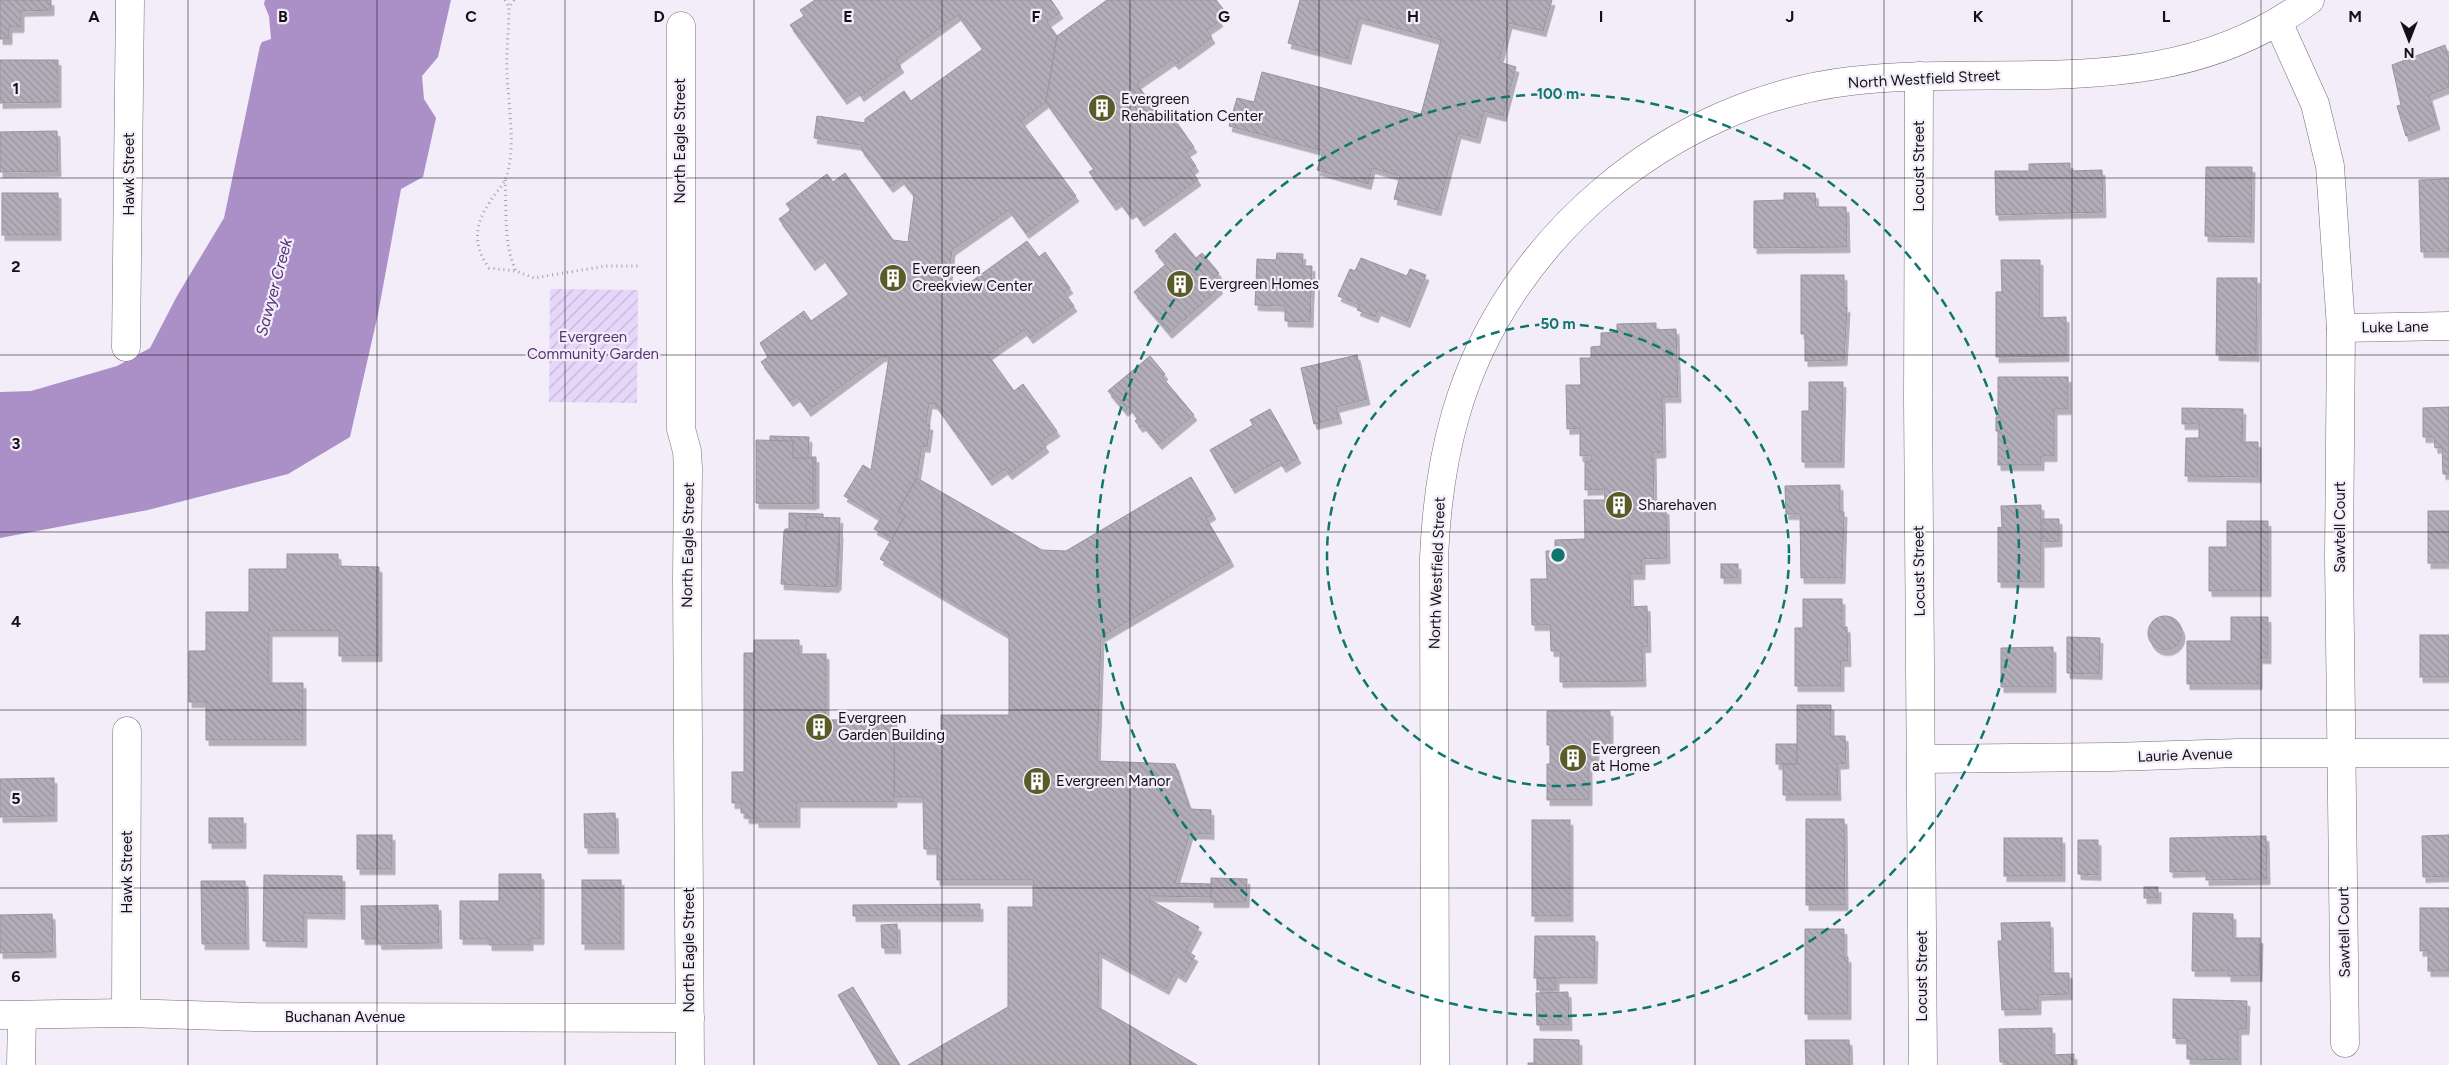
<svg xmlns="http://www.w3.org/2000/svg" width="2449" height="1065" viewBox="0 0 2449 1065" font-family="Figtree,sans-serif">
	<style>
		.garden { fill: url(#garden-furrows) }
		.water { fill: #ab90c8 }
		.building { fill: url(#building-back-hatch); stroke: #99949f; filter: url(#shadow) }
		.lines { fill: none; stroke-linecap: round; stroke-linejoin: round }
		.street-casing { stroke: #736e78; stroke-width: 29 }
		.path { stroke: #a4a0a9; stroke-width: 3; stroke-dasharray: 1 4; stroke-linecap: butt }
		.street { stroke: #fff; stroke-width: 28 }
		.grid { fill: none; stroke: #131115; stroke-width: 1; stroke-opacity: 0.55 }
		.ring { fill: none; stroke: #0f766e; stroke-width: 2.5; stroke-dasharray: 9 6 }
		.labels { text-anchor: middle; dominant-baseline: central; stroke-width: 4.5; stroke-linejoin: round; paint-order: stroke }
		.street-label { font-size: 15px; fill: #131115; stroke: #f2edf8 }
		.poi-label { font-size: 15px; fill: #131115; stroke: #f2edf8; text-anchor: start }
		.park-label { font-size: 15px; fill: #563275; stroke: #f2edf8 }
		.water-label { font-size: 16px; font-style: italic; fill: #563276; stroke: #f2edf8 }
		.grid-label { font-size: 16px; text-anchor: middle; font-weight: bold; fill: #131115; stroke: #f2edf8; stroke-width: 4.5; stroke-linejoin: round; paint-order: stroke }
		.centre { fill: #0f766e; stroke: #f2edf8; stroke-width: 2.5 }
		.ring-label { font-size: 15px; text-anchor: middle; font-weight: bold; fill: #0f766e; stroke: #f2edf8; stroke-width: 4.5; stroke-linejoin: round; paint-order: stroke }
	</style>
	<defs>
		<pattern id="garden-furrows" width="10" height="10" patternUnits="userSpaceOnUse" patternTransform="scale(1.25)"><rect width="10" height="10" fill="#e6d6f9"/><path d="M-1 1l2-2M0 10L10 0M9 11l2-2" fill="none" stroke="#c4b7d5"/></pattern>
		<pattern id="building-back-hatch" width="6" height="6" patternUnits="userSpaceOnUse" patternTransform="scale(1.25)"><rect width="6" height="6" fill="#b2adb8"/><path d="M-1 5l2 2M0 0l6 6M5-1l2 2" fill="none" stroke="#98949d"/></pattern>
		<filter id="shadow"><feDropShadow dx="3" dy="5.5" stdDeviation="0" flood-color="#0004"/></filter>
	</defs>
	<rect width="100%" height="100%" fill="#f2edf8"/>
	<polygon class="garden" points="550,289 638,290 637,403 549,402"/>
	<polygon class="water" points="265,0 451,0 438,57 422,76 424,99 436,118 423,177 401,189 378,314 350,437 288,474 148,510 0,538 0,392 31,391 117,366 150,348 177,296 224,218 260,46 262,42 271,39 269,16 264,4"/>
	<g class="building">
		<polygon points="0,0 51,0 51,10 21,11 21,27 9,27 9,39 0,39"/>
		<polygon points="815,0 1051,0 1060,13 1047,22 1057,36 1046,102 1021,121 1076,196 1026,233 1009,210 952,250 947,293 954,294 1027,241 1039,257 1045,252 1070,288 1064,292 1074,306 1030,338 1024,330 988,355 1014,391 1023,384 1057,431 1042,441 1046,447 1009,474 1005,469 989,480 935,404 929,403 926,424 930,425 927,447 922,446 917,478 898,511 905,516 892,539 874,529 881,518 844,496 863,465 871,470 889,357 882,356 808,411 797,396 790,401 761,362 768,357 760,343 804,311 811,321 849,294 822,257 812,265 779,219 791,210 786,204 827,174 833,182 845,173 893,240 908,242 914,195 901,179 890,187 861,149 861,145 814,138 817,116 865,123 865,119 904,91 911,101 983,49 958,15 896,60 901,67 861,96 857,90 844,99 790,25 804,16 800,10"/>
		<polygon points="1107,0 1216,0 1224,10 1216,16 1220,21 1207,30 1212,38 1176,64 1172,60 1137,84 1162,119 1170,113 1194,147 1186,152 1196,166 1191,170 1198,180 1141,221 1134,211 1129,214 1119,201 1113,205 1089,172 1094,169 1046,102 1057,36"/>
		<polygon points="1300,0 1552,0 1543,31 1509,23 1499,62 1516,67 1503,116 1484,111 1477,138 1458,133 1438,210 1394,199 1400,176 1372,168 1368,184 1317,170 1323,151 1229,126 1237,98 1254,102 1262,72 1421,114 1441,40 1359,18 1348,59 1288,43"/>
		<polygon points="2445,45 2449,58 2449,87 2429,95 2437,124 2406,136 2397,106 2401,105 2392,65"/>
		<polygon points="0,60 58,60 58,102 0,103"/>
		<polygon points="57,131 58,171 0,172 0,132"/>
		<polygon points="2070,163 2070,171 2102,170 2103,212 1996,215 1995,171 2029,171 2029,164"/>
		<polygon points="2206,167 2252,167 2251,237 2205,236"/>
		<polygon points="2449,179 2449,252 2421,252 2419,180"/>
		<rect x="2" y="193" width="56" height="42"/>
		<polygon points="1784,193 1815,193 1816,207 1846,207 1847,247 1754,248 1754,201 1784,200"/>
		<polygon points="1175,233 1196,258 1202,253 1219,273 1212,280 1220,288 1169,333 1134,292 1166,264 1155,251"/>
		<polygon points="1277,253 1303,254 1302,266 1312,266 1310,322 1285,321 1285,306 1255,305 1257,259 1276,260"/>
		<polygon points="1361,258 1407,276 1410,269 1426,275 1407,322 1378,310 1375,317 1357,310 1360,305 1338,296 1350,269 1355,271"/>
		<polygon points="2001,260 2040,260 2040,318 2066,317 2066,356 1996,357 1996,292 2002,292"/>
		<polygon points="1801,275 1844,275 1844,307 1847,307 1844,360 1805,361 1805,334 1801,334"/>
		<polygon points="2217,278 2257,278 2256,356 2216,355"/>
		<polygon points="1656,323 1656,330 1676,329 1678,397 1662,397 1663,452 1653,453 1654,509 1666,509 1667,558 1642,559 1642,574 1630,574 1631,607 1647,606 1648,647 1642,647 1643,681 1560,682 1560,651 1551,651 1550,625 1532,625 1531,579 1547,579 1546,551 1555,551 1555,540 1585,539 1584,500 1605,500 1604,489 1585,490 1585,461 1591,461 1591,455 1580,456 1580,428 1567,429 1566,385 1581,385 1580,358 1591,358 1591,347 1601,346 1601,333 1617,332 1617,324"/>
		<polygon points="1357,355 1367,399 1336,407 1339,418 1314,424 1301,368"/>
		<polygon points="1150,356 1165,374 1162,377 1194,415 1159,444 1143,425 1140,427 1135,421 1138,418 1129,407 1125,411 1108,391"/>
		<polygon points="1998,377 2068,377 2068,409 2054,409 2054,456 2041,456 2041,465 1998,465 1998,431 1996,431 1996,417 1998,417"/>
		<polygon points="1809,382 1843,382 1841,462 1802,462 1802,411 1809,411"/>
		<polygon points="2449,407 2449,474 2443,474 2442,447 2435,448 2434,437 2423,437 2423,408"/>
		<polygon points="2182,408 2243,409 2242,442 2258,442 2258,477 2185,476 2186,438 2199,438 2199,424 2182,424"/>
		<polygon points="1270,409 1298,458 1283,467 1279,460 1232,488 1210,450 1253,425 1250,420"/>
		<polygon points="770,436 809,437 808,457 816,457 816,503 758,503 758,454 770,454"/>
		<polygon points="756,440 793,441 793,458 813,458 813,504 756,503"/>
		<polygon points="1191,477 1213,514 1206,518 1231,561 1101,637 1097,761 1175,764 1190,809 1211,810 1211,834 1190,833 1175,883 1211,884 1211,897 1150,896 1150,900 1199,927 1186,951 1195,956 1183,977 1175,972 1166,989 1099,952 1098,1007 1197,1065 908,1065 1008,1007 1008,907 1033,907 1033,880 937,880 937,849 924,849 923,797 894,797 894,735 941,735 941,715 1009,715 1009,635 880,559 905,516 898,511 917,478 1042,550 1066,551"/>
		<polygon points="1840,485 1840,511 1844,512 1842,578 1801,578 1800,514 1786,514 1785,486"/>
		<polygon points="2041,505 2041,582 1998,582 1998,527 2002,528 2001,506"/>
		<rect x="2428" y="511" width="21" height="52"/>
		<polygon points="789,513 823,514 823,531 840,532 838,585 783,583 785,529 789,529"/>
		<polygon points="806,517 840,518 836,587 781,584 784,531 806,532"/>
		<polygon points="2042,519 2059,519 2059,541 2042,542"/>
		<polygon points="2227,521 2268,521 2268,591 2209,591 2209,547 2227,547"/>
		<polygon points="287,554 338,554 338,566 379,567 379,656 339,656 339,631 269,631 269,683 303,683 303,740 206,740 206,702 189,702 189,651 206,651 206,612 249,612 249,569 287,569"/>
		<rect x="1721" y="564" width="17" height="14"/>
		<polygon points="1803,599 1842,599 1842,627 1847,627 1848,661 1841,661 1841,686 1795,686 1795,628 1803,628"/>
		<circle cx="2165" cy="633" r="17"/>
		<polygon points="2231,617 2268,617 2268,658 2259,658 2259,684 2187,684 2187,641 2231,641"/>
		<rect x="2420" y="635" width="29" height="42"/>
		<polygon points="2067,637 2100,638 2099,674 2067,673"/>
		<polygon points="754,640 799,640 799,654 826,654 826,720 894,719 894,802 797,802 797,822 756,822 756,818 746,818 746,813 741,813 741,803 732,803 732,772 744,772 744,653 754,653"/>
		<polygon points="2053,647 2053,687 2001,687 2001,648"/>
		<polygon points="1797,705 1831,705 1831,736 1845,736 1846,763 1837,764 1838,795 1783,795 1783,764 1797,764"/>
		<polygon points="1547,711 1610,711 1610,745 1596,745 1596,765 1589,765 1589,800 1547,800 1547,764 1550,764 1550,745 1547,745"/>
		<rect x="1776" y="744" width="21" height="20"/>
		<polygon points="54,778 54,816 0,817 0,779"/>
		<polygon points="615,813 616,848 585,848 584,814"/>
		<rect x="209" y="818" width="34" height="25"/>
		<polygon points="1806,819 1844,819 1845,905 1806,905"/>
		<rect x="1532" y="820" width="38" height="96"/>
		<rect x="357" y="835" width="35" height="34"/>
		<polygon points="2449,835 2449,876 2423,877 2422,836"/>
		<polygon points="2266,836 2267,879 2206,880 2206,871 2170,872 2170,838"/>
		<rect x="2004" y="838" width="58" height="38"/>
		<polygon points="2078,840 2098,840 2098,875 2078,874"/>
		<polygon points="499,874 541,874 541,939 530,939 530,945 489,945 489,939 460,939 460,901 499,901"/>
		<polygon points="264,875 342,876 342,914 304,913 304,942 263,941"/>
		<polygon points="1211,878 1247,879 1246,902 1211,902"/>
		<rect x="582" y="880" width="39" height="64"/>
		<polygon points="201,881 245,881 246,944 202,944"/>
		<rect x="2144" y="887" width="14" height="11"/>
		<polygon points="980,904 980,916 853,916 853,905"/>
		<polygon points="438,905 439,943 379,944 378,939 362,939 361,906"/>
		<polygon points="2420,908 2449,908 2449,971 2428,971 2428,950 2420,951"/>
		<polygon points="2193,913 2233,914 2233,938 2260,938 2259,976 2228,976 2228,971 2192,971"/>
		<polygon points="52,914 53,952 0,953 0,915"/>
		<polygon points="2050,922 2051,973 2069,973 2069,994 2038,995 2038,1009 2002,1010 1998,941 2002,941 2001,923"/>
		<polygon points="897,924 898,948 882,948 881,925"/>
		<polygon points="1805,929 1844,929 1844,957 1848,957 1848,1014 1805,1014"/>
		<polygon points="1535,936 1595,936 1594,978 1534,978"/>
		<rect x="1537" y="978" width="19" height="12"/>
		<polygon points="853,987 900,1065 879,1065 838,995"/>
		<polygon points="1568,992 1569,1025 1537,1025 1536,993"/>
		<polygon points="2173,999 2247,1001 2246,1029 2238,1029 2238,1060 2187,1059 2187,1039 2173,1038"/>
		<polygon points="2052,1028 2052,1055 2074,1054 2074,1065 2007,1065 2007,1062 2000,1062 1999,1029"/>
		<polygon points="1534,1039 1579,1040 1579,1065 1528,1065 1528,1063 1534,1063"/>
		<polygon points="1805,1040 1849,1040 1850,1065 1806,1065"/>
	</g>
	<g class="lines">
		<g class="street-casing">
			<g id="street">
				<polyline points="2278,22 2315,104 2330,166 2341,328 2339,557 2345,1043"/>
				<polyline points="681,26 681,429 687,451 688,468 687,580 690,1065"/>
				<polyline points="1919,76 1918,400 1923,1065"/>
				<polyline points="2341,328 2449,326"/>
				<polyline points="126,347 130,0"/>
				<polyline points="1921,759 2111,757 2239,753 2449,753"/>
				<polyline points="126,1013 127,731"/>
				<polyline points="0,1015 126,1013 254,1017 690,1018"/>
				<polyline points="21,1065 22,1015"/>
				<path d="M 1435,1065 L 1434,558 C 1436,509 1442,461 1456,413 C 1507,238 1670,102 1851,81 C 2012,63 2170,105 2310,0"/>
			</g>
		</g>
		<g class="path">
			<polyline points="505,0 509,7"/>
			<path d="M 514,0 L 509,7 C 509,29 506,51 507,73 C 508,102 517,153 505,180 C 502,187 494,194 490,202 C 474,225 473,246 489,268 L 516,271"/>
			<path d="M 505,180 C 507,210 503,244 516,271 L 534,278 L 606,266 L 641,266"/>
		</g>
		<use href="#street" class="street"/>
	</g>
	<path class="grid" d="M 188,0 L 188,1065M 377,0 L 377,1065M 565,0 L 565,1065M 754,0 L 754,1065M 942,0 L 942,1065M 1130,0 L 1130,1065M 1319,0 L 1319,1065M 1507,0 L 1507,1065M 1695,0 L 1695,1065M 1884,0 L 1884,1065M 2072,0 L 2072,1065M 2261,0 L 2261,1065M 0,178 L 2449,178M 0,355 L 2449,355M 0,532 L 2449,532M 0,710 L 2449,710M 0,888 L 2449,888"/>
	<g class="ring">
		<circle cx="1558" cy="555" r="231"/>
		<circle cx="1558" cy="555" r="461"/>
	</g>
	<defs>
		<g id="building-disc" transform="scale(1.4375)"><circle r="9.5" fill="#5a5b28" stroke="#f2edf8"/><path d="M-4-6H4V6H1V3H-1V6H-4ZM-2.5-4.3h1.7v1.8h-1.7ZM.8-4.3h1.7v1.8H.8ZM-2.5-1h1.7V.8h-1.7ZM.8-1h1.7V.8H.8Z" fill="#fff"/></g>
	</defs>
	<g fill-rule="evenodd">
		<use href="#building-disc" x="1102" y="108"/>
		<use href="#building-disc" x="893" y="278"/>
		<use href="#building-disc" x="1180" y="284"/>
		<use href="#building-disc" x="1619" y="505"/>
		<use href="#building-disc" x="819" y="727"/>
		<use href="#building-disc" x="1573" y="758"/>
		<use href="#building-disc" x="1037" y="781"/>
	</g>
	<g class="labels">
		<g class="street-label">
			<text transform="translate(1924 79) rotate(-3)">North Westfield Street</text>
			<text transform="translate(680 141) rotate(-90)">North Eagle Street</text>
			<text transform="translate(1919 166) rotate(-90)">Locust Street</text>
			<text transform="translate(129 174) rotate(-90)">Hawk Street</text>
			<text transform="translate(2395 327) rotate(-1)">Luke Lane</text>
			<text transform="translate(2340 527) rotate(-90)">Sawtell Court</text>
			<text transform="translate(688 545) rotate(-89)">North Eagle Street</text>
			<text transform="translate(1919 571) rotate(-91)">Locust Street</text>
			<text transform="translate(1437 573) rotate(-88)">North Westfield Street</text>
			<text transform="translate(2185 755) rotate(-2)">Laurie Avenue</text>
			<text transform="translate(127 872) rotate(-90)">Hawk Street</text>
			<text transform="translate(2344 932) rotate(-91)">Sawtell Court</text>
			<text transform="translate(689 950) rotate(-90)">North Eagle Street</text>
			<text transform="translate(1922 976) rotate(-90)">Locust Street</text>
			<text x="345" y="1017">Buchanan Avenue</text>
		</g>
		<g class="poi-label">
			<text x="1121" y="99">Evergreen<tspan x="1121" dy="17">Rehabilitation Center</tspan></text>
			<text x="912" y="269">Evergreen<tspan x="912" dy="17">Creekview Center</tspan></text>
			<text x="1199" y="284">Evergreen Homes</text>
			<text x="1638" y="505">Sharehaven</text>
			<text x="838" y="718">Evergreen<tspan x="838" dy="17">Garden Building</tspan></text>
			<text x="1592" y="749">Evergreen<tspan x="1592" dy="17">at Home</tspan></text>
			<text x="1056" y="781">Evergreen Manor</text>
		</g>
		<g class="park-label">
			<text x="593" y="337">Evergreen<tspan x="593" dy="17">Community Garden</tspan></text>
		</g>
		<g class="water-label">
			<text transform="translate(274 287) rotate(-75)">Sawyer Creek</text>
		</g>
	</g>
	<g class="grid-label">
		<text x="94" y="22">A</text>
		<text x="283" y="22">B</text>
		<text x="471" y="22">C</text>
		<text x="659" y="22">D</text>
		<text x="848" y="22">E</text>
		<text x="1036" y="22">F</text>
		<text x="1224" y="22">G</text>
		<text x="1413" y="22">H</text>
		<text x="1601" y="22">I</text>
		<text x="1790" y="22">J</text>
		<text x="1978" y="22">K</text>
		<text x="2166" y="22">L</text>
		<text x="2355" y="22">M</text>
		<text x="16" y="94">1</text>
		<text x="16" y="272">2</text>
		<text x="16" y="449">3</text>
		<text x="16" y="627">4</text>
		<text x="16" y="804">5</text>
		<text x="16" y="982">6</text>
	</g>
	<circle cx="1558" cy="555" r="8" class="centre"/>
	<g class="ring-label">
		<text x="1558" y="99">100 m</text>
		<text x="1558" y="329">50 m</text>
	</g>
	<g transform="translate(2409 40) rotate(180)" stroke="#f2edf8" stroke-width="4" paint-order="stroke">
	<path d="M0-4L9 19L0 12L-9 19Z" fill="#131115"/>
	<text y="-8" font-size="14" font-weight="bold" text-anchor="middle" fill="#131115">N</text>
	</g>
</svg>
